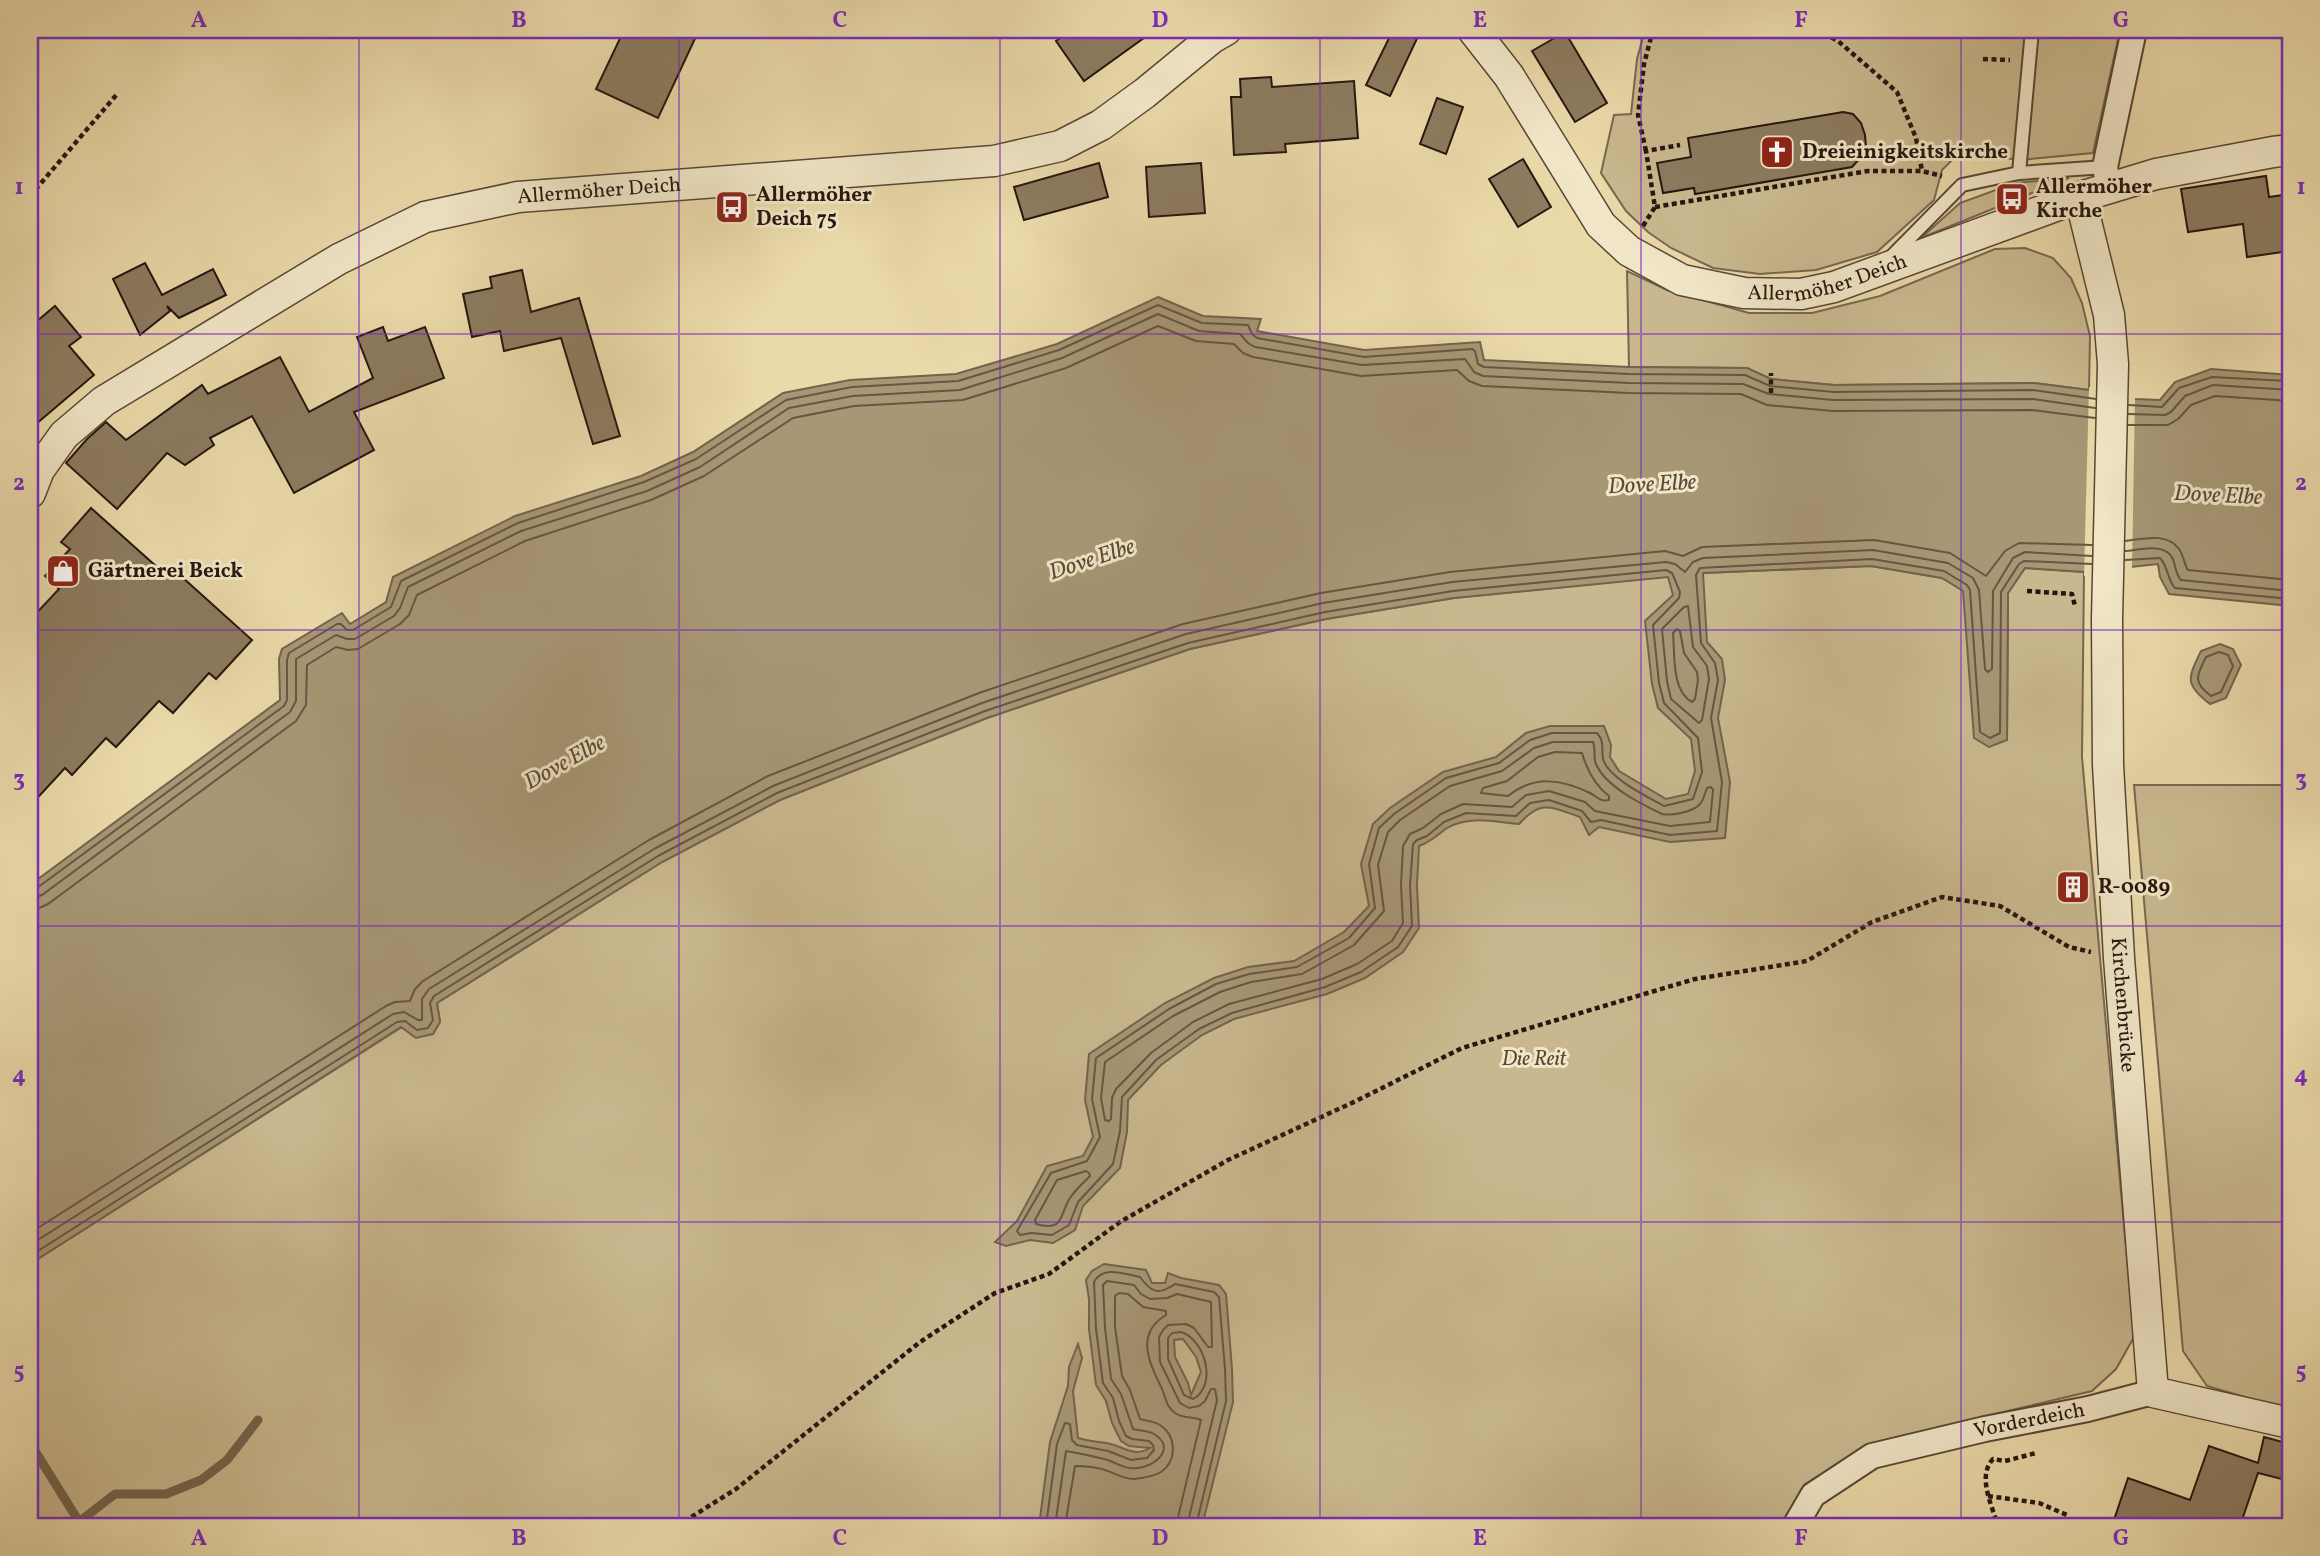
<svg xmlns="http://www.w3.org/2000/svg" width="2320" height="1556" viewBox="0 0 2320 1556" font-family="Vollkorn,serif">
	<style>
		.green { fill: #c9b88f; stroke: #78674f; stroke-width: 2 }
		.water { fill: #a79775; stroke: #73634c; stroke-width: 2; fill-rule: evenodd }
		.pier { fill: #ead9a9 }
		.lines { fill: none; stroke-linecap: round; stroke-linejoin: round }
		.shore { stroke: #665642; stroke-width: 2 }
		.stream { stroke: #73634c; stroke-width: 9 }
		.building { fill: #8c7b5f; stroke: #26160f; stroke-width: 2 }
		.service-casing { stroke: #574736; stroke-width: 16 }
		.minor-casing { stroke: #574736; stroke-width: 28 }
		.tertiary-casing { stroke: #574736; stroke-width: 33 }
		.path { stroke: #26160f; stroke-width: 4.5; stroke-dasharray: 5 3.5; stroke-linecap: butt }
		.service { stroke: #f1e6c7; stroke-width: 12 }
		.minor { stroke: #f1e6c7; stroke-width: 24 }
		.tertiary { stroke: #f1e6c7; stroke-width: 30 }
		.grid { fill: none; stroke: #7b2cbf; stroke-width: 2; stroke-opacity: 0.55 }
		.labels { text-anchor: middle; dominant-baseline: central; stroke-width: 6; stroke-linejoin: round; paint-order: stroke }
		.poi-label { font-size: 21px; font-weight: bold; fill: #26160f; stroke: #f1e6c7; text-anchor: start }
		.street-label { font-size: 21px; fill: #26160f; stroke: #f1e6c7 }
		.park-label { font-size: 21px; font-style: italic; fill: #574735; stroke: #f1e6c7 }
		.water-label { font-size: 23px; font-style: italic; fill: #5a4a38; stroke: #f1e6c7 }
		.neatline { fill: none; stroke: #7b2cbf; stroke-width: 2.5 }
		.grid-label { font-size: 23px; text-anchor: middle; font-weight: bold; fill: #7b2cbf }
	</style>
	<rect width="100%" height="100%" fill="#ead9a9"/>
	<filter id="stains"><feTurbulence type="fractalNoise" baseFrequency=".00286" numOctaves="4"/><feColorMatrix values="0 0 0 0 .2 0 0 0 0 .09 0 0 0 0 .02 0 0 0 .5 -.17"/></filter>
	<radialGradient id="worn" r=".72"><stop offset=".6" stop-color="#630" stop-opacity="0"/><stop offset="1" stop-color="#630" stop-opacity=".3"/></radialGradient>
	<g class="green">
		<polygon points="1645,30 2120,30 2093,153 2020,160 1960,152 1942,170 1934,200 1877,252 1816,270 1760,274 1713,268 1671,248 1648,232 1626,211 1601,173 1614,115 1631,114 1637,59"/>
		<polygon points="2069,178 1921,238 1960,203 2015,183"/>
		<polygon points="2025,248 2053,258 2071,278 2082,303 2090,336 2089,390 2034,383 1834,385 1771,379 1747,368 1629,367 1627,271 1667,290 1749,313 1812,313 1880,296 1995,249"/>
		<polygon points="1871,566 1942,578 1965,590 2007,740 2008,593 2025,568 2084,572 2082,757 2134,1337 2116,1369 2092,1391 1869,1444 1804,1485 1780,1526 30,1526 30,1264 402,1027 440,1022 437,1003 662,862 780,800 987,718 1190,649 1326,619 1454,598 1703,573"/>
		<polygon points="2134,785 2290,785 2290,1410 2207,1386 2183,1351"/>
	</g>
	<g class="water">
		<path d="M 1158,297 L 1203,316 L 1261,319 L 1257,331 L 1364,350 L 1480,342 L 1484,360 L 1629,367 L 1747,368 L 1771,379 L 1834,385 L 2034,383 L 2089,390 L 2135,399 L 2160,400 L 2175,382 L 2211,369 L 2290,375 L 2290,606 L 2169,594 L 2160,577 L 2158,564 L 2084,572 L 2025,568 L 2008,593 L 2007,740 L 1989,747 L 1974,738 L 1963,591 L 1942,578 L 1871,566 L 1703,573 L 1707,642 L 1722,659 L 1725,680 L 1718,718 L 1730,782 L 1725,838 L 1670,842 L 1599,827 L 1589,835 L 1580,817 C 1550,807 1542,799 1519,824 C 1495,822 1469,815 1447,828 C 1437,835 1431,842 1419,846 L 1417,885 L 1419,928 L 1403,952 L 1365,978 L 1327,994 L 1234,1019 L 1202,1035 L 1161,1065 L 1128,1100 L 1127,1132 L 1120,1168 L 1083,1206 L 1075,1230 L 1053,1243 L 1030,1240 L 1006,1246 L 995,1242 L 1017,1221 L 1047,1166 L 1083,1156 L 1093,1137 L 1085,1100 L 1089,1054 L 1165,1003 L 1214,978 L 1248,967 L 1294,961 L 1344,932 L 1369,906 L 1361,864 L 1373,824 L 1390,808 L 1443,772 L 1496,757 L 1526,733 L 1550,726 L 1604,726 L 1611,745 L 1610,757 L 1619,771 L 1666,799 L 1688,794 L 1695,771 L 1691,739 L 1658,708 L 1652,684 L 1645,621 L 1673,595 L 1668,577 L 1454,598 L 1326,619 L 1190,649 L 987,718 L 780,800 L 662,862 L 437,1003 L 440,1022 L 433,1034 L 416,1038 L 401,1027 L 30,1264 L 30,885 L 280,700 L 279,659 L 282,649 L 342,613 L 350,624 L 386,602 L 393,577 L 515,516 L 641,476 L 693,452 L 783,393 L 850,380 L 956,374 L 1057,344 Z"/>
		<path d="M 2220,644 L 2233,649 L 2241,665 L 2226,698 L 2210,704 C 2184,684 2188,678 2201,651 Z"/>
		<path d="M 1104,1264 L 1146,1270 L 1152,1283 L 1165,1283 L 1168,1273 L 1181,1278 L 1219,1285 L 1226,1294 L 1232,1369 L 1233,1402 L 1202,1526 L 1039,1526 L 1050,1442 L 1068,1386 L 1069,1367 L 1078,1344 L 1082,1358 L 1073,1391 L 1078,1438 C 1088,1441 1097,1442 1107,1443 C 1123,1446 1134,1458 1150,1448 L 1129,1446 L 1121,1441 L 1112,1423 L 1106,1401 L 1096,1385 L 1089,1329 L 1089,1299 L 1086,1280 L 1092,1271 ZM 1183,1339 L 1196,1357 L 1201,1372 L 1191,1395 L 1188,1383 L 1175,1357 L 1174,1340 Z"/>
	</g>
	<polygon class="pier" points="2089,387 2135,396 2132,570 2084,576"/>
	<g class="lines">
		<g class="shore">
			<polyline points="2129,405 2162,407 2179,388 2212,377 2290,381"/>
			<polyline points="2128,414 2165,415 2171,412 2185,396 2213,385 2290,390"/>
			<polyline points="2128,425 2168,425 2178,419 2191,405 2215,396 2290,401"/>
			<path d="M 2125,541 C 2143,539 2167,532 2179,549 C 2184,556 2184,564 2188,570 L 2290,580"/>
			<path d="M 2125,551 C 2139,550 2165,542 2173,559 C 2176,567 2175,573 2181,580 L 2290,591"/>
			<path d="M 2125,560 L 2160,558 C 2168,566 2167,579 2175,588 L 2290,599"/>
			<polygon points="1688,606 1693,647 1707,666 1709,679 1702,720 1699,723 1671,699 1667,681 1662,629 1684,607"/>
			<path d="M 1677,629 L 1680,631 L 1684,653 L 1697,672 L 1698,680 L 1695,699 L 1692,702 C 1671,691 1675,653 1673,633 Z"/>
			<path d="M 2219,652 L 2228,655 L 2233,666 L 2221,692 L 2211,696 C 2192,682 2197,675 2206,657 Z"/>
			<path d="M 1553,742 L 1593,742 C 1596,750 1593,757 1596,764 C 1605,786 1641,804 1662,814 C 1672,816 1693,812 1700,804 C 1704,799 1705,793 1707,788 L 1711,787 L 1713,790 L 1710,822 L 1670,826 L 1595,811 L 1585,802 L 1549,791 L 1526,795 L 1512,807 L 1463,804 L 1441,814 L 1423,828 L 1410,834 L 1403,846 L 1401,885 L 1403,923 L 1392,941 L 1357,964 L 1322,979 L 1229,1004 L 1193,1022 L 1151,1053 L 1116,1089 L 1112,1098 L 1111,1119 L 1109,1121 L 1105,1120 L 1101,1098 L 1105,1062 L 1173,1016 L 1220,992 L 1251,982 L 1302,974 L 1354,945 L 1384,911 L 1378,865 L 1388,832 L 1400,820 L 1450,786 L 1502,771 L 1534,748 Z"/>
			<path d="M 1555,752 L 1582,753 C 1587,770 1594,785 1609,796 L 1609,800 C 1600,802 1598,797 1590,793 C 1561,779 1534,775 1508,796 L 1481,793 L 1483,788 L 1507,781 L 1538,757 Z"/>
			<polyline points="30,890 37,888 284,706 287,700 287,660 289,653 337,624 341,624 347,630 353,630 391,607 401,581 518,523 644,482 696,459 786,400 852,387 958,381 1059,350 1158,305 1202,323 1248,325 1252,334 1257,338 1364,357 1472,349 1475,351 1478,364 1484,367 1629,374 1745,375 1770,386 1834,392 2033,390 2096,399"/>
			<polyline points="30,899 42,895 290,712 296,701 296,659 336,635 347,639 355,639 394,616 400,608 408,587 521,531 647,491 700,467 789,408 853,396 960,390 1062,358 1158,314 1199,331 1240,334 1248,343 1255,347 1362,365 1465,359 1474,372 1483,376 1629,383 1743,384 1769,394 1833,400 2033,399 2095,408"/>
			<polyline points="30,909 39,908 48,904 296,721 306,705 307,665 336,647 348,650 358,649 400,624 409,615 417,595 525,541 651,500 704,476 793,418 854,406 963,400 1066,368 1158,326 1196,341 1234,344 1243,353 1253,357 1361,376 1457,370 1469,381 1482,386 1629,393 1741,394 1767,405 1833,411 2032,410 2095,418"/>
			<path d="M 1086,1171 L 1089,1173 L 1090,1176 C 1083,1183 1075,1190 1070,1198 C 1059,1215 1065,1232 1036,1224 L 1035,1220 L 1057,1180 Z"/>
			<polyline points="30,1233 386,1006 395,1002 410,1001 415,989 423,981 649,840 768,776 979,693 1183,624 1321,593 1450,572 1665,551 1683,556 1702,547 1874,540 1950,553 1986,576 2005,551 2019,543 2092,545"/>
			<polyline points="30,1245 393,1014 404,1012 418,1020 422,1020 422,999 429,989 654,849 773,786 982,703 1186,634 1323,603 1452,582 1666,562 1675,564 1685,572 1693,562 1703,558 1873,550 1948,563 1973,578 1979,590 1985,669 1988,672 1992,669 1993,591 2013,558 2025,552 2092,556"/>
			<path d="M 30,1256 L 397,1022 L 405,1021 L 417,1030 L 428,1028 L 433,1020 L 430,1003 L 434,996 L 658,856 L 777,793 L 985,711 L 1188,643 L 1325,612 L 1453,591 L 1666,570 L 1672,573 L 1680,592 L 1679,598 L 1653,625 L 1659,683 L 1664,703 L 1698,738 L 1702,772 L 1693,799 L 1664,806 C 1648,797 1608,778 1603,759 C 1601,748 1605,742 1597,733 L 1552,733 L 1530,740 L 1499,763 L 1446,778 L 1394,814 L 1379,828 L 1369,864 L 1375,908 L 1349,938 L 1297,967 L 1249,974 L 1216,984 L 1169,1009 L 1096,1058 L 1092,1099 L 1100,1137 L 1087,1161 L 1051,1173 L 1017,1231 L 1020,1235 L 1031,1233 L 1052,1235 L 1069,1225 L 1078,1202 L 1113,1164 L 1120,1131 L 1122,1097 L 1156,1060 L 1199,1029 L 1232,1013 L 1325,987 L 1361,972 L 1398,947 L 1412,926 L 1410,885 L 1413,844 L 1417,840 L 1427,836 L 1444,822 L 1466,813 L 1516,816 L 1530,803 L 1549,800 L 1582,811 L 1591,822 L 1601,820 L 1670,835 L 1717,831 L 1722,782 L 1711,718 L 1718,680 L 1715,663 L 1701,643 L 1696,575 L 1700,568 L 1872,559 L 1944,571 L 1967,585 L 1970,590 L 1980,732 L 1990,738 L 2000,733 L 2001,592 L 2019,564 L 2024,561 L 2092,564"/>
			<path d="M 1181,1332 C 1205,1339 1218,1386 1193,1399 L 1184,1395 L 1168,1359 L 1168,1338 L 1172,1333 Z"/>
			<path d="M 1046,1526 L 1057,1444 L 1065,1423 L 1070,1424 L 1072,1440 L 1077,1445 L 1108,1451 L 1131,1460 L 1147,1458 L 1154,1450 L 1153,1445 L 1149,1441 L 1132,1439 L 1126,1436 L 1119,1421 L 1113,1398 L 1103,1383 L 1096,1329 L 1094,1282 C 1103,1265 1124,1274 1140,1277 C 1151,1292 1158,1296 1175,1284 L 1214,1292 L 1219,1297 L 1225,1369 L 1226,1401 L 1196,1526"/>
			<path d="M 1055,1526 L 1066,1451 C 1078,1453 1092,1456 1104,1459 C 1113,1461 1121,1467 1130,1468 C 1151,1471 1179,1449 1154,1434 C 1148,1430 1140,1431 1133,1429 L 1121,1394 L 1111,1379 L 1105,1328 L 1103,1285 L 1107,1281 L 1134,1285 L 1141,1294 L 1150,1299 L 1167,1298 L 1177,1294 L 1211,1302 L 1212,1347 L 1208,1347 L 1194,1328 L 1186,1324 L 1168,1325 L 1163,1330 L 1159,1337 L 1160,1362 L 1180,1403 L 1189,1408 L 1199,1406 L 1205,1401 L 1211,1389 L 1215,1389 L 1217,1400 L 1187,1526"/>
			<path d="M 1065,1526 L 1075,1466 C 1083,1466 1094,1467 1102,1469 C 1113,1472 1122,1479 1134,1479 C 1143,1478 1153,1477 1161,1472 C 1177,1461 1177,1436 1160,1425 C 1154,1421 1146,1421 1140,1419 L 1130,1390 L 1122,1376 L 1115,1327 L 1115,1296 L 1119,1293 L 1128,1294 L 1143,1307 L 1166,1311 L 1166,1315 C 1134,1334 1150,1364 1162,1389 C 1166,1398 1166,1407 1175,1413 C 1183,1419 1193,1416 1201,1420 L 1176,1526"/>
		</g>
		<g class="stream">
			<polyline points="30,1443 81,1525"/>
			<polyline points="80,1521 115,1494 166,1494 201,1480 227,1460 258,1420"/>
		</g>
	</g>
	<g class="building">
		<polygon points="624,30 699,30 658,118 596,89"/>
		<polygon points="1072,30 1155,30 1084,81 1056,41"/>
		<polygon points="1393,30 1421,30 1390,96 1366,85"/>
		<polygon points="1565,32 1607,103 1575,122 1532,51"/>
		<polygon points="1271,77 1272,87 1354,81 1358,138 1285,144 1286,152 1234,155 1231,97 1241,97 1240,79"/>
		<polygon points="1437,98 1463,107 1446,154 1420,144"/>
		<polygon points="1843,112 1853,114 1861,123 1865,135 1866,147 1861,157 1852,167 1695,194 1694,188 1663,193 1657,163 1691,157 1688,138"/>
		<polygon points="1523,159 1551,207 1518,227 1489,179"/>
		<polygon points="1099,163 1108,197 1024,220 1014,187"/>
		<polygon points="1201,163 1205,213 1149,217 1146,167"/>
		<polygon points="2266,176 2269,197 2290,194 2290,251 2247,257 2243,224 2188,232 2181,189"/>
		<polygon points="145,263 162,295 213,269 226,295 179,318 167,306 170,311 140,335 113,279"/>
		<polygon points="522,270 531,312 579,298 620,436 593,444 561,338 504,351 500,331 472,337 463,294 492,288 490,277"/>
		<polygon points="55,306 81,337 69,346 94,375 30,429 30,327"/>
		<polygon points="383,327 388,341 425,327 444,378 354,412 374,450 294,493 252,416 210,438 214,445 185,465 167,453 117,509 66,463 87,439 106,422 126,440 202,385 208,394 280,357 309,412 373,378 357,337"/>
		<polygon points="91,508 166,575 172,568 252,640 216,679 209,673 173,713 159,701 116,747 106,738 72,775 65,768 30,806 30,620 59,589 45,576 70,549 61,542"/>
		<polygon points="2264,1437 2290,1444 2290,1481 2258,1473 2240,1526 2112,1526 2128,1478 2190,1500 2209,1446 2258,1463"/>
	</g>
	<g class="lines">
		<g class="service-casing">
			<g id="service">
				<polyline points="2019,173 2032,30"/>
				<polyline points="1889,259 1962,185 2019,173 2105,167"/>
			</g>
		</g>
		<g class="minor-casing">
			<g id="minor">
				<polyline points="2109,188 2105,167 2134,30"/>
				<path id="s1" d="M 1795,1526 L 1813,1495 L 1872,1456 L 1985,1429 L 2088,1409 L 2153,1392"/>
			</g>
		</g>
		<g class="tertiary-casing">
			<g id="tertiary">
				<path id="s2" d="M 1473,30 L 1509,76 L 1601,225 L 1629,251 L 1682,280 L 1744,293 L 1801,294 L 1834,287 L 2080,197 L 2156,174 L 2273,152 L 2290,150"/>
				<path id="s3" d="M 2080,197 L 2109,315 L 2113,364 L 2107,619 L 2108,765 L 2119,958 L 2153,1392 L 2290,1423"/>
				<path id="s4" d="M 30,493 L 39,470 L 64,435 L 104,401 L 339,259 L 425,217 L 518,197 L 994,161 L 1060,146 L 1101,125 L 1145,93 L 1212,38 L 1226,30"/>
			</g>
		</g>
		<g class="path">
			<polyline points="1816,30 1838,41 1897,92 1916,138 1922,171"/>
			<polyline points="1983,59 2010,60"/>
			<polyline points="1646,151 1638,115 1644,64 1653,30"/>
			<polyline points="30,196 118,93"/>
			<polyline points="1655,207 1868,171 1922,171 1942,176"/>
			<polyline points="1643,226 1655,207 1646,151 1680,145"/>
			<polyline points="1771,393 1771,373"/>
			<polyline points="2027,591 2072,594 2075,606"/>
			<polyline points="1988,1496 2039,1503 2067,1515"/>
			<path d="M 1996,1520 C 1990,1501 1978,1475 1993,1459 L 2005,1461 L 2036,1453"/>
			<polyline points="677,1526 736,1489 920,1342 995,1293 1049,1274 1120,1222 1228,1160 1356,1101 1462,1048 1695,979 1807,961 1872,922 1942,897 2000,906 2069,947 2091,952"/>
		</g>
		<use href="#service" class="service"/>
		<use href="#minor" class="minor"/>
		<use href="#tertiary" class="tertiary"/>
	</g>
	<path class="grid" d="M 359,30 L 359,1526M 679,30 L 679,1526M 1000,30 L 1000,1526M 1320,30 L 1320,1526M 1641,30 L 1641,1526M 1961,30 L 1961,1526M 30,334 L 2290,334M 30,630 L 2290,630M 30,926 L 2290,926M 30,1222 L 2290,1222"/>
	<defs>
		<g id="church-square" transform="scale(1.75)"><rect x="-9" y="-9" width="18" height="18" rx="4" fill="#8f2418" stroke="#f1e6c7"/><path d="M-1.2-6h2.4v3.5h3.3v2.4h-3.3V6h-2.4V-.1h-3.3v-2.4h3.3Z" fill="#fff"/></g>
		<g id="bus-square" transform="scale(1.75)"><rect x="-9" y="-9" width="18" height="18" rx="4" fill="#8f2418" stroke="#f1e6c7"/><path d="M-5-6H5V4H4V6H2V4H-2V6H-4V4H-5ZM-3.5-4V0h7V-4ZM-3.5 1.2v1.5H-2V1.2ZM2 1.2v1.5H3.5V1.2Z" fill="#fff"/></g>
		<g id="shop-square" transform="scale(1.75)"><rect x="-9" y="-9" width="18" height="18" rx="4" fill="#8f2418" stroke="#f1e6c7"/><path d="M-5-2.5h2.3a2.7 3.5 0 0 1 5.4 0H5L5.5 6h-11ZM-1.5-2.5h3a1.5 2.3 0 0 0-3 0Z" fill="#fff"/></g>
		<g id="building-square" transform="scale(1.75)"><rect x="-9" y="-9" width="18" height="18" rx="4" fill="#8f2418" stroke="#f1e6c7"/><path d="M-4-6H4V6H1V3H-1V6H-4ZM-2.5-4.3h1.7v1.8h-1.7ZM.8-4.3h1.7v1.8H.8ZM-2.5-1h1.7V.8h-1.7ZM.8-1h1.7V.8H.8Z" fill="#fff"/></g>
	</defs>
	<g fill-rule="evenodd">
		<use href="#church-square" x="1777" y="152"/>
		<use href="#bus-square" x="2012" y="199"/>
		<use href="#bus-square" x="732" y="207"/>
		<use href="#shop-square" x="63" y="571"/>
		<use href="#building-square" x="2073" y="887"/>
	</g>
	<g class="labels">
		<g class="poi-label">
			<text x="1802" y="152">Dreieinigkeitskirche</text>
			<text x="2036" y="187">Allermöher<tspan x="2036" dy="24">Kirche</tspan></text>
			<text x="756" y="195">Allermöher<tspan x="756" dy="24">Deich 75</tspan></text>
			<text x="88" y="571">Gärtnerei Beick</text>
			<text x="2098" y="887">R-0089</text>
		</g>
		<g class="street-label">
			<text stroke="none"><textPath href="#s4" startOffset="667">Allermöher Deich</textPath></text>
			<text stroke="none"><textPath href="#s2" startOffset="481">Allermöher Deich</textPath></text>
			<text stroke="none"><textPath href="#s3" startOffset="812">Kirchenbrücke</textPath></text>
			<text stroke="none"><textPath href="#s1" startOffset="268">Vorderdeich</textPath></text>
		</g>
		<g class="park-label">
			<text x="1534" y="1059">Die Reit</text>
		</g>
		<g class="water-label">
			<text transform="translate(1652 485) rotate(-3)">Dove Elbe</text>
			<text transform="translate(2218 496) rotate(3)">Dove Elbe</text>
			<text transform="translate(1092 560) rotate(-18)">Dove Elbe</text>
			<text transform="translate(565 763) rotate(-29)">Dove Elbe</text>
		</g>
	</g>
	<rect width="2320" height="1556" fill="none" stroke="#ead9a9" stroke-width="77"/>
	<rect x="38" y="38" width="2244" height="1480" class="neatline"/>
	<g class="grid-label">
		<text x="199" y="27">A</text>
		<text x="519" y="27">B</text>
		<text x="840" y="27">C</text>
		<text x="1160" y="27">D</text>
		<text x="1480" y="27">E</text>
		<text x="1801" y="27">F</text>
		<text x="2121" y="27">G</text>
		<text x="19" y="194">1</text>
		<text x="2301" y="194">1</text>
		<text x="19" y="490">2</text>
		<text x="2301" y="490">2</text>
		<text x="19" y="786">3</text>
		<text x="2301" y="786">3</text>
		<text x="19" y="1082">4</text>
		<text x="2301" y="1082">4</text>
		<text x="19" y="1378">5</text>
		<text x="2301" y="1378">5</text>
		<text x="199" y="1545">A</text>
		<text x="519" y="1545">B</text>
		<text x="840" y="1545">C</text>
		<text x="1160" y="1545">D</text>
		<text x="1480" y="1545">E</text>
		<text x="1801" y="1545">F</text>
		<text x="2121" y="1545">G</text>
	</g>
	<rect width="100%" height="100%" filter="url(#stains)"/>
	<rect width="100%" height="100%" fill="url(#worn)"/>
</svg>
